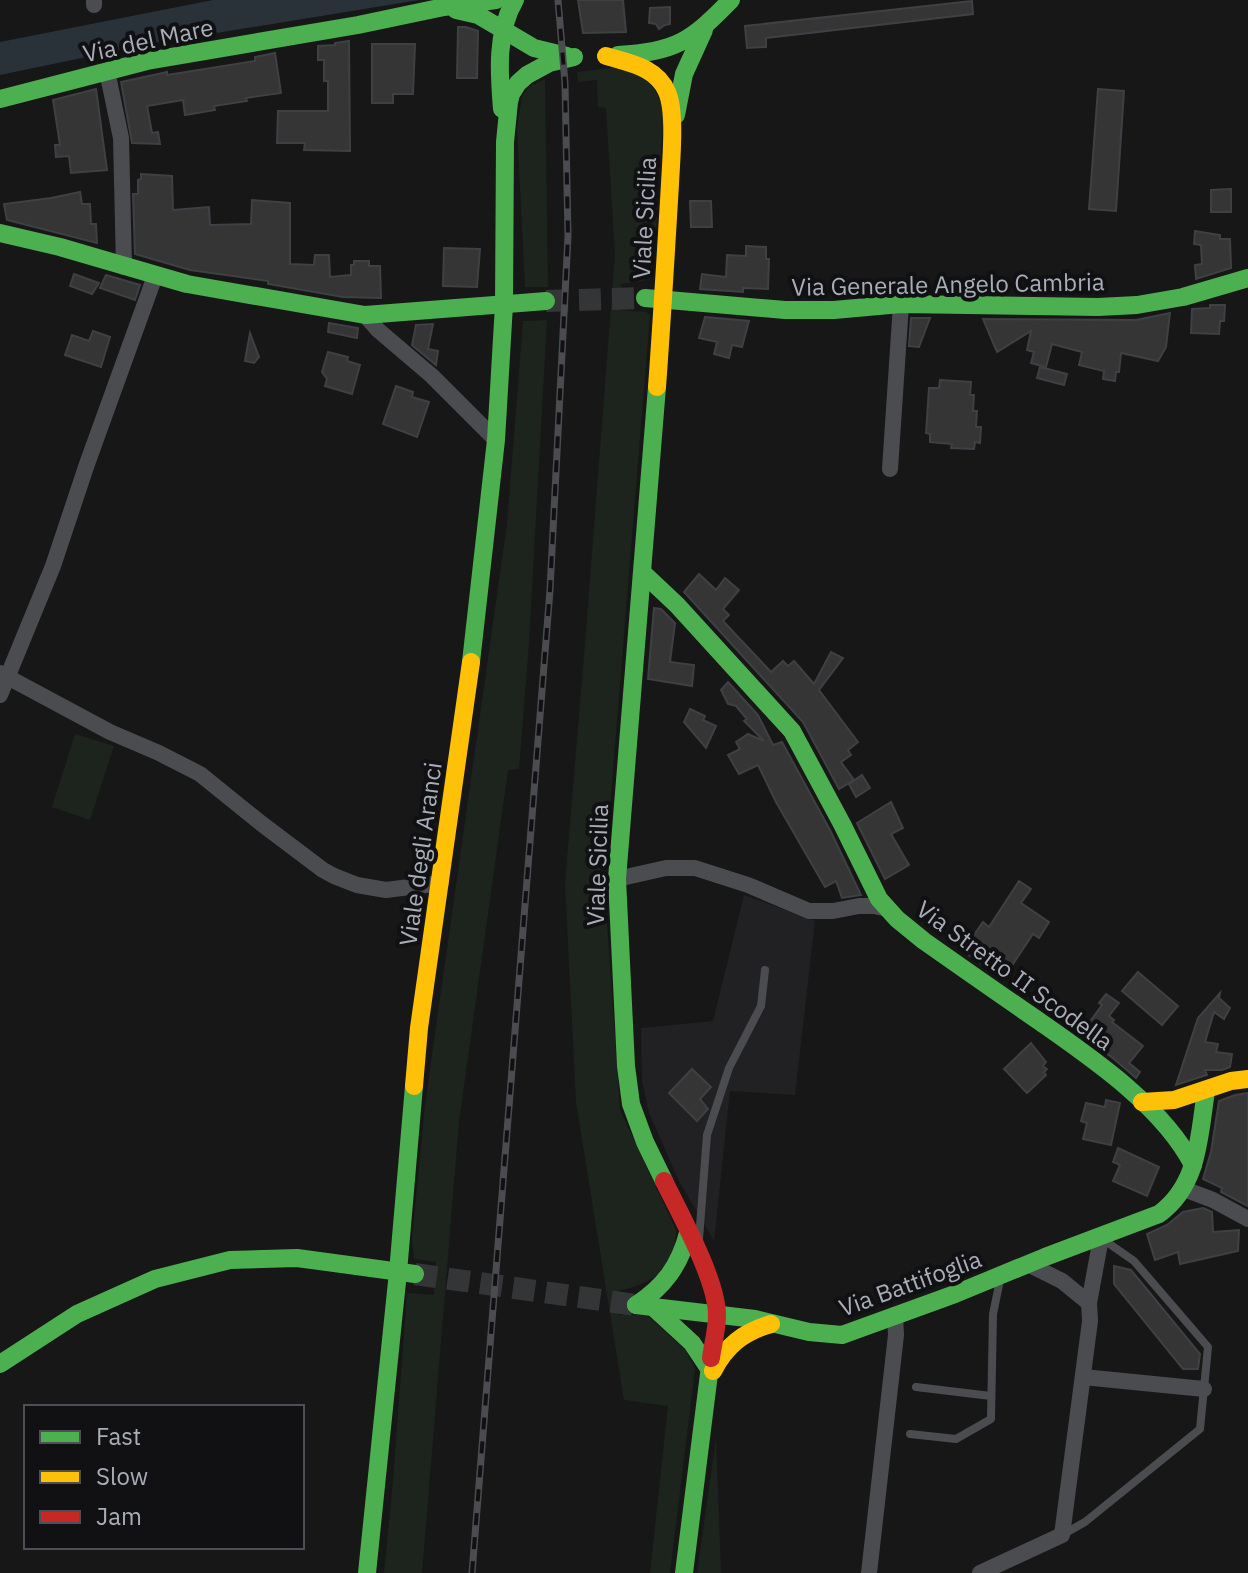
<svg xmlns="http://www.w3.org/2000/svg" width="1248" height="1573" viewBox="0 0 1248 1573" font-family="'IBM Plex Sans',sans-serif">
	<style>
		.built { fill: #212123; fill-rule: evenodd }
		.green { fill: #1d241e }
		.water { fill: #2a3239 }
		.building { fill: #353536; stroke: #3f4043; stroke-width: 2 }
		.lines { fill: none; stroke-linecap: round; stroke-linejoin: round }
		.secondary-tunnel { stroke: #343537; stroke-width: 22; stroke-dasharray: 22 11; stroke-linecap: butt }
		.lane { stroke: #4b4c50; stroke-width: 8 }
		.street { stroke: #4b4c50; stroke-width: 16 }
		.fast { stroke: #4caf50; stroke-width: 18 }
		.slow { stroke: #ffc107; stroke-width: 18 }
		.jam { stroke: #c62828; stroke-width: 18 }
		.rail-casing { stroke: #4b4c4f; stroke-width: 7 }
		.rail { stroke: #111113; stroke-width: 4; stroke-dasharray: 12; stroke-linecap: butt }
		.labels { text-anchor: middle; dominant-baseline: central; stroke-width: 8; stroke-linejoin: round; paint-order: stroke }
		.street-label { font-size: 24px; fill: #a8adb8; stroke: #111113 }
	</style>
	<rect width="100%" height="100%" fill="#171717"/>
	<path class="built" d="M 744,895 L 815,921 L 795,1095 L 730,1091 L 714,1241 L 679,1181 L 649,1113 L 642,1081 L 641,1028 L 713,1021 ZM 692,1069 L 711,1087 L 700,1099 L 709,1108 L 697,1121 L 669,1093 Z"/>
	<g class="green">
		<path d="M 619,67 L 646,73 L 664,108 L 654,259 L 651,270 L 643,281 L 621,284 L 619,310 L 646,312 L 650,315 L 604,880 L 620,1110 L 676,1230 C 676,1271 652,1284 616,1291 L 619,1315 L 646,1314 L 686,1351 L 695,1369 L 670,1573 L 650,1573 L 668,1406 L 624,1400 L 576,1102 L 565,883 L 585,644 L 615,255 L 606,108 L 598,107 L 597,80 L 578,82 L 577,72 Z"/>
		<polygon points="545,79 548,287 525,287 517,127 522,96 530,86"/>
		<polygon points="547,320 529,643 519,769 508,770 459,1122 422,1573 384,1573 393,1481 407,1293 434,1295 436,1262 414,1259 412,1239 425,1105 507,524 523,321"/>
		<polygon points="75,734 114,746 90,820 52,807"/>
		<polygon points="716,1438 721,1573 697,1573"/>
	</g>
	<polygon class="water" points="213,0 419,0 149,44 0,75 0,42"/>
	<g class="building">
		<polygon points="578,0 623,0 626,32 583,33"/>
		<polygon points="972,1 973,14 766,38 766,47 747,48 745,26"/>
		<polygon points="670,7 670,24 665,25 659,29 656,24 649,23 650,8"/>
		<polygon points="458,27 466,27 478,31 477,78 457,78"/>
		<polygon points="349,41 350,151 304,150 305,143 277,143 278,111 328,111 328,81 324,81 324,60 318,60 318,46 335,45 335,43"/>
		<polygon points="372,44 415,44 413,94 393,94 393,103 372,103"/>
		<polygon points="275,53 281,93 246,98 247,101 214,106 215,110 185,115 183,100 147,106 152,133 158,132 160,144 132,143 121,82 167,72 167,75 255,61 255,57"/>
		<polygon points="96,89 107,170 71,173 69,156 56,157 55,145 60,145 53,100"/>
		<polygon points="1098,89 1124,91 1116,211 1089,209"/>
		<polygon points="141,174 172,176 173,210 209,207 210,225 251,224 252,200 290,203 290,264 314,265 315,255 329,255 330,277 351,275 351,265 354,265 354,261 369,261 369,266 380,266 381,298 343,297 268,284 268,281 190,270 135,254 133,194 138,194 138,180 141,179"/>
		<polygon points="1231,189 1231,212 1211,212 1211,190"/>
		<polygon points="80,192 82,204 90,204 91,224 96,224 97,243 7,220 4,204 51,198"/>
		<polygon points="690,201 711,201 712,227 691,227"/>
		<polygon points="1195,231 1220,235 1220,239 1230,239 1231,268 1196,279 1195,265 1202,264 1201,245 1194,244"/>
		<polygon points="746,246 766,247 766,259 769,259 768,289 743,288 743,292 700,289 702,274 726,277 727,255 746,256"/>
		<polygon points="444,248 480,249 477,287 443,286"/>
		<polygon points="74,274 99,283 92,294 70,286"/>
		<polygon points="106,275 140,285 135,300 100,288"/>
		<polygon points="1210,305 1225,305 1224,321 1220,321 1219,334 1191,333 1192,309 1210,308"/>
		<polygon points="1170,313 1166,347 1158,361 1121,353 1119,372 1116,372 1115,381 1103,379 1104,371 1079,365 1082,352 1052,344 1046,367 1031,363 1034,352 1027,350 1031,331 997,352 983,319 1136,320"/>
		<polygon points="705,317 749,321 742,347 732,345 729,358 714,354 717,342 699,338"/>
		<polygon points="911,318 930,318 919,347 909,346"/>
		<polygon points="329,323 358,328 357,338 328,332"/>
		<polygon points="433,324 428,349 438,351 436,365 412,345 416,325"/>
		<polygon points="93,331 110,337 101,367 65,355 72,335 89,341"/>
		<polygon points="250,333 259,357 254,363 245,361"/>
		<polygon points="328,352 348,357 347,361 360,365 352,394 325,386 327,379 322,372"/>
		<polygon points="1040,367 1067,374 1064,385 1037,378"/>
		<polygon points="940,380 971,382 970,395 974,395 973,411 977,411 976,427 981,427 980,443 975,442 974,449 951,448 952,444 930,442 930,434 926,433 929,388 939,388"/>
		<polygon points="396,386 413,392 412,397 429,402 417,437 383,424"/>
		<polygon points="699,574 716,590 725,578 739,590 723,609 729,615 723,621 771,672 783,661 788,666 794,661 814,684 831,652 843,658 819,690 858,742 848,750 851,755 841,762 854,780 839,789 803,722 684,592"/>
		<polygon points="654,608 661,609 675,623 670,662 694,665 692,686 648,679"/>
		<polygon points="728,682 758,715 773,745 782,742 830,830 861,895 842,898 836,881 825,887 776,802 758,765 739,774 728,755 740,749 736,742 748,734 764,741 744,721 747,719 736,706 728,704 721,690"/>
		<polygon points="690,709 705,716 703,720 716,726 706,748 684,722"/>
		<polygon points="862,775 870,788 856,797 849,784"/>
		<polygon points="891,802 903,828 891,834 909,865 885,879 857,823"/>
		<polygon points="1019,881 1031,889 1021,903 1049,922 1039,938 1033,934 1003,979 963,951 983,922 989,927"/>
		<polygon points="1138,972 1178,1006 1162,1025 1122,991"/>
		<polygon points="1220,993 1219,998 1230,1008 1224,1019 1214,1012 1205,1042 1218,1044 1216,1052 1232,1054 1230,1067 1222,1070 1205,1070 1207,1075 1176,1085 1198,1018"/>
		<polygon points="1106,994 1119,1003 1109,1016 1114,1020 1112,1022 1143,1046 1129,1063 1140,1072 1136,1078 1114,1059 1081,1034 1102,1005 1099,1003"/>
		<polygon points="1031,1043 1046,1062 1043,1066 1047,1069 1044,1072 1046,1075 1027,1093 1004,1069"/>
		<polygon points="692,1069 711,1087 700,1099 708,1109 697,1121 669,1093"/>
		<polygon points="1248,1093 1248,1206 1221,1192 1222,1188 1203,1179 1211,1152 1219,1101 1235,1095"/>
		<polygon points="1106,1100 1120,1103 1111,1145 1083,1139 1087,1123 1081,1121 1086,1103 1105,1107"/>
		<polygon points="1118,1148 1159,1167 1147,1196 1113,1181 1120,1165 1113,1162"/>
		<polygon points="1203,1208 1212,1212 1213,1232 1239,1230 1238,1251 1180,1264 1178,1252 1155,1260 1147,1234 1167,1225 1183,1212"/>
		<polygon points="1114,1266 1131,1270 1145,1287 1200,1354 1198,1369 1183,1369 1114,1284"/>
	</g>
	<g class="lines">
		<g class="secondary-tunnel">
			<polyline points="546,301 645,298"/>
			<polyline points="415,1274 636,1305"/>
		</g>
		<g class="lane">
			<polyline points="699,1239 707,1135 729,1068 761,1006 765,970"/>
			<polyline points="916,1387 991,1396"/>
			<polyline points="910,1434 956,1439 991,1419 993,1314 1000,1280"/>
			<polyline points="1062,1535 1085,1522 1200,1429 1208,1347 1134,1261 1101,1238"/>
		</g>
		<g class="street">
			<polyline points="94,0 94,5"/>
			<polyline points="107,71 121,138 124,267"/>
			<polyline points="365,315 378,330 432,376 496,440"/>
			<polyline points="890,469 901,304"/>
			<polyline points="0,673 110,732 159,753 200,774 262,824 323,870 334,876 357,885 386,890 441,883"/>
			<polyline points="0,695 53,566 87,464 155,276"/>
			<polyline points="617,879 666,868 695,868 748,885 809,911 833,911 859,906 874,906 888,909"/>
			<polyline points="1184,1189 1213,1200 1248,1219"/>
			<polyline points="1028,1264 1062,1281 1089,1303"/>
			<polyline points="1083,1377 1204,1389"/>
			<polyline points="869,1573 896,1335 895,1315"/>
			<polyline points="980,1573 1062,1535 1090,1321 1089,1303 1101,1238"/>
		</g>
		<g class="fast">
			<polyline points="456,10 478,15 534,48 567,56"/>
			<path d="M 618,55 C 676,52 691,41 731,0"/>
			<polyline points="0,99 147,61 358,25 444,7 496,0"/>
			<path d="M 502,109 C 499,73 496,32 515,0"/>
			<polyline points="676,115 684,74 704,30"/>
			<polyline points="0,233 60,247 187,284 365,315 546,301"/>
			<polyline points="645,298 785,310 834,310 901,304 1098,307 1137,305 1183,297 1248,278"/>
			<polyline points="657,387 617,879 626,1066 631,1104 645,1142 664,1181"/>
			<path d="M 643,573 L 677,605 L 792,731 L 842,824 L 879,899 L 897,919 L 924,941 C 961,967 998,993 1036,1019 C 1090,1057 1162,1105 1193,1165"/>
			<polyline points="471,662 496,440 504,305 505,142 509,102 511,94 518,83 527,75 549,63 574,57"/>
			<path d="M 636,1305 L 755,1319 L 809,1332 L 842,1335 L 955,1294 L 1045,1257 L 1159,1214 C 1199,1185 1199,1136 1206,1091"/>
			<path d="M 636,1305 C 664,1287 680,1265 688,1233"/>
			<polyline points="654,1308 692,1343 710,1370"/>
			<polyline points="0,1364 77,1314 155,1279 230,1260 297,1258 415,1274"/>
			<polyline points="367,1573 398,1272 414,1086"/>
			<polyline points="684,1573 711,1358"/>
		</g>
		<g class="slow">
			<path d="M 606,56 C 629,63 657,67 667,92 C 676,112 671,161 670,184 C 666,251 662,319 657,387"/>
			<polyline points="414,1086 419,1028 471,662"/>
			<polyline points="1142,1102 1174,1100 1231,1081 1248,1079"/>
			<path d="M 713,1371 C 726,1346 743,1332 771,1324"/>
		</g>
		<path class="jam" d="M 664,1181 C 680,1214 717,1280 717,1315 C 717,1329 713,1344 711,1358"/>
		<g class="rail-casing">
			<polyline id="rail" points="472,1573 550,590 568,236 565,83 558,0"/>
		</g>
		<use href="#rail" class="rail"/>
	</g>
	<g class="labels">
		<g class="street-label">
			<text transform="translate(148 40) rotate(-12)">Via del Mare</text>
			<text transform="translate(644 218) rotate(-87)">Viale Sicilia</text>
			<text transform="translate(948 284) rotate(-1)">Via Generale Angelo Cambria</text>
			<text transform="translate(420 854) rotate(-82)">Viale degli Aranci</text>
			<text transform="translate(597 865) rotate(-88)">Viale Sicilia</text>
			<text transform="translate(1015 975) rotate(36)">Via Stretto II Scodella</text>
			<text transform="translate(910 1283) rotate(-20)">Via Battifoglia</text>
		</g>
	</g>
	<rect x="24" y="1405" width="280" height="144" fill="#111113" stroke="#4d4f55" stroke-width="2"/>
	<rect x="40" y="1431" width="40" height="12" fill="#4caf50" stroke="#4d4f55" stroke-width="2"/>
	<text x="96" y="1445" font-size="24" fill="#a8adb8">Fast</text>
	<rect x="40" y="1471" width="40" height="12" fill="#ffc107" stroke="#4d4f55" stroke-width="2"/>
	<text x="96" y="1485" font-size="24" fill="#a8adb8">Slow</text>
	<rect x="40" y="1511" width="40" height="12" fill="#c62828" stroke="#4d4f55" stroke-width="2"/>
	<text x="96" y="1525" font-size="24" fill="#a8adb8">Jam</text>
</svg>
